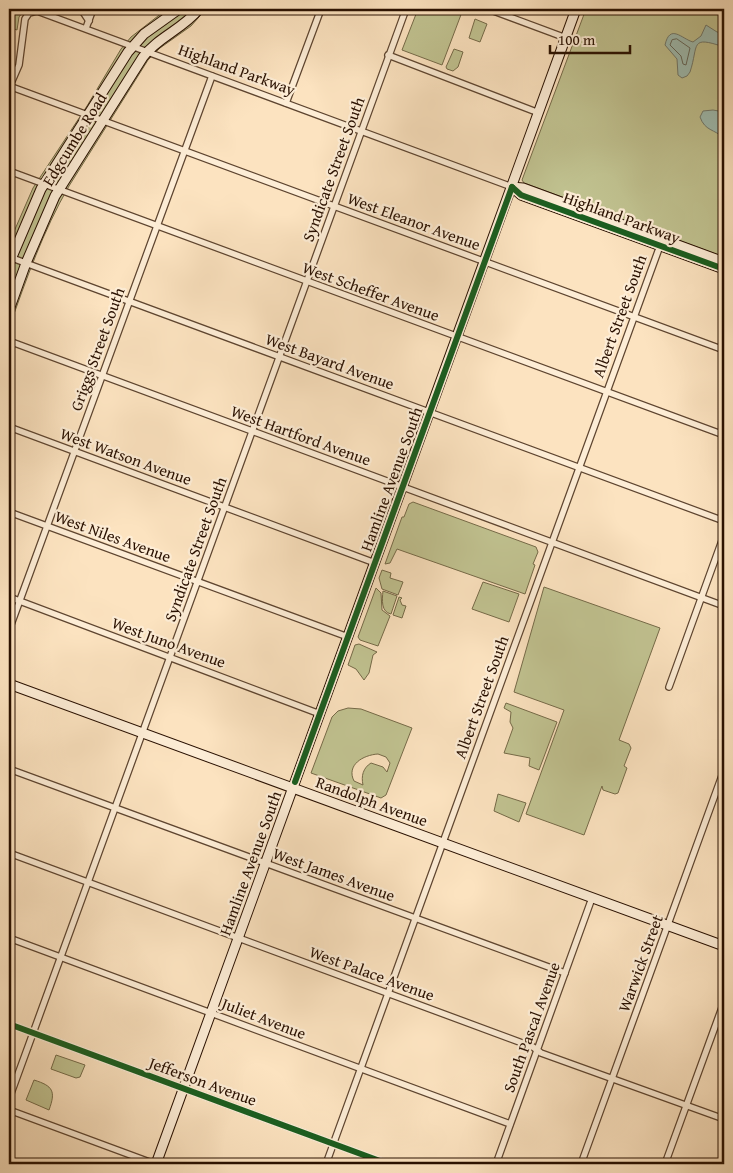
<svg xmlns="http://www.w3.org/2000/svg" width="733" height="1173" viewBox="0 0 733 1173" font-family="'Gentium Book Plus',serif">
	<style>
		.green { fill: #c1c391; stroke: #756a48; fill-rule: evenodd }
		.water { fill: #9fbeb3; stroke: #70786b }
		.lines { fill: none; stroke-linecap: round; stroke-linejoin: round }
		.shore { stroke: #64675a; stroke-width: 1 }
		.street-casing { stroke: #5e4530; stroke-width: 8 }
		.secondary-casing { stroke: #291000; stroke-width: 11 }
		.street { stroke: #fdedd6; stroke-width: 5.5 }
		.secondary { stroke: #fdedd6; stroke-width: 9 }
		.cycleway-casing { stroke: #fdedd6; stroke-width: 9 }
		.cycleway { stroke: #1b5e20; stroke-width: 6 }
		.labels { text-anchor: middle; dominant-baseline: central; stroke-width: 4.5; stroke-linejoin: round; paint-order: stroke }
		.street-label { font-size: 16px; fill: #291000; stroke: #fdedd6 }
	</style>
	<rect width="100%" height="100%" fill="#fce3c0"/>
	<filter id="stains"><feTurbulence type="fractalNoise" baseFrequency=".004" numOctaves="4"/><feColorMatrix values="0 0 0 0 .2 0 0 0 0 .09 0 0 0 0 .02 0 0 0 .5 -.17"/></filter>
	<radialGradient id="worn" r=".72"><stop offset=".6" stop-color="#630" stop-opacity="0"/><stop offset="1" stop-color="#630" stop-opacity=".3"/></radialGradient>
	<g class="green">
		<polygon points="9,9 25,9 19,17 17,30 9,27"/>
		<path d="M 167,9 L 206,9 L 191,26 L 160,48 L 148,60 L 69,186 C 43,231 26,280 9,328 L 9,243 L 33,188 L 87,106 L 121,49 L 131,37 Z"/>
		<polygon points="418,9 454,9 462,12 442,65 402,50"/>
		<polygon points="586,9 724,9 724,257 524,183 522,180"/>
		<polygon points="475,19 487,24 480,42 469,38"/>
		<polygon points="454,49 463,52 458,67 453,71 447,69 446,67"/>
		<polygon points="413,502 536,547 538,552 533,564 535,565 525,594 397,549 390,563 385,564 402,517 404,517 409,504"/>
		<polygon points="382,570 391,573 390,578 403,582 398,595 382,589 379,578"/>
		<polygon points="483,582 519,594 509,622 472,609"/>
		<polygon points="544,587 660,628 619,740 629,744 631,748 624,766 627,768 618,793 615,794 603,790 602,786 584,835 526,814 564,710 514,692"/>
		<polygon points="376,588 381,593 382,610 390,616 378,646 360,640 358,637"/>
		<path d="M 383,591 L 397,596 L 391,614 C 381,612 382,600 383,591 Z"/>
		<polygon points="399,597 402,598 400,600 402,605 406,606 402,618 393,615"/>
		<polygon points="359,644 377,652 373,655 369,673 364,680 356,669 348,665 355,645"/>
		<polygon points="506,703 557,722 539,770 529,766 530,758 504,753 513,728 510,722 511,712 504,708"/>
		<path d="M 348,708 L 361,709 L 412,728 L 386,795 L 381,798 L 311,773 L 332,717 L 338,711 ZM 378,754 L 386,757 L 390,763 L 387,772 L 383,767 L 371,763 C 363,768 361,776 363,785 L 354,781 C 346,765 363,755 378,754 Z"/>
		<polygon points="498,794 526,803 519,822 494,811"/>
		<polygon points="56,1055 85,1065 80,1077 76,1078 51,1069"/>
		<path d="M 34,1080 C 53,1086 56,1091 49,1110 L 26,1100 Z"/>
	</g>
	<g class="water">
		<path d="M 706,25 L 717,32 L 724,33 L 724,47 C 689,35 699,45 690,72 L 687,76 L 682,78 L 678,75 L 677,59 L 665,45 C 670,23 682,39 693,42 L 701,36 Z"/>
		<path d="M 713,110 L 724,112 L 724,138 C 714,129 705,131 700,117 L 703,111 Z"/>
	</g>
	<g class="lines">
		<polygon class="shore" points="677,39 690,48 686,65 683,64 681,56 670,45 672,40"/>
		<g class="street-casing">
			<g id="street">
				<polyline points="81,9 89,21"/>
				<polyline points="488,9 566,38"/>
				<polyline points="86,28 93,9"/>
				<polyline points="388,55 539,113"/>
				<polyline points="9,86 724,350"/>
				<polyline points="9,88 19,65 25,19 29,13 37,11 512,187"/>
				<polyline points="286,103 321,9"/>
				<polyline points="9,171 724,435"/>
				<polyline points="12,258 724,521"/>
				<polyline points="9,341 724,606"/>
				<polyline points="9,427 375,563"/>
				<polyline points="9,512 348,637"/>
				<polyline points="9,597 320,714"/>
				<polyline points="9,630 212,76"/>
				<polyline points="669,687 724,535"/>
				<polyline points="9,769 565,973"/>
				<polyline points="9,853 533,1047 541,1053 724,1119"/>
				<polyline points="9,938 510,1124"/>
				<polyline points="9,1024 388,1164"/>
				<polyline points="9,1099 406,9"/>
				<polyline points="9,1110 155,1164"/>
				<polyline points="326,1164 661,243"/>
				<polyline points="496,1164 592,898"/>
				<polyline points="581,1164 724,770"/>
				<polyline points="665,1164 724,1002"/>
			</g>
		</g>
		<g class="secondary-casing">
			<g id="secondary">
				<polyline points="512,187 521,195 724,269"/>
				<polyline points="512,187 523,188 724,262"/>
				<polyline points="9,264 41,189 128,52 144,34 179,9"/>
				<path d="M 9,310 L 26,263 L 55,196 L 143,57 C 158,37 183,29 199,9"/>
				<polyline points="9,684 724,946"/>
				<polyline points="156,1164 576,9"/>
			</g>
		</g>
		<use href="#street" class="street"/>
		<use href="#secondary" class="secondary"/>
		<g class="cycleway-casing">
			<g id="cycleway">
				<polyline points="512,187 521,195 724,269"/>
				<polyline points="295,782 512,187"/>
				<polyline points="9,1024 388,1164"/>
			</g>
		</g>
		<use href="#cycleway" class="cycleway"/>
	</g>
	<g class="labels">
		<g class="street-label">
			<text transform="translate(237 69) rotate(20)">Highland Parkway</text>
			<text transform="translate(74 139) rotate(-58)">Edgcumbe Road</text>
			<text transform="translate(333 169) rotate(-70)">Syndicate Street South</text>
			<text transform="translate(622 217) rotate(20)">Highland Parkway</text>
			<text transform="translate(414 221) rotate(20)">West Eleanor Avenue</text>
			<text transform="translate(371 291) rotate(20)">West Scheffer Avenue</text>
			<text transform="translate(619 316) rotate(-70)">Albert Street South</text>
			<text transform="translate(97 349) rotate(-70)">Griggs Street South</text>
			<text transform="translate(330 361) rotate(20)">West Bayard Avenue</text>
			<text transform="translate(301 435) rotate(20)">West Hartford Avenue</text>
			<text transform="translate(126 456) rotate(20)">West Watson Avenue</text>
			<text transform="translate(391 479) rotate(-70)">Hamline Avenue South</text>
			<text transform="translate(113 536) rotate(20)">West Niles Avenue</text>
			<text transform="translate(195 549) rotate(-70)">Syndicate Street South</text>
			<text transform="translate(169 642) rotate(20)">West Juno Avenue</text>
			<text transform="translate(481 697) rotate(-70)">Albert Street South</text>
			<text transform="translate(372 801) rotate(20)">Randolph Avenue</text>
			<text transform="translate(250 863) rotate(-70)">Hamline Avenue South</text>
			<text transform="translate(334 874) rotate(20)">West James Avenue</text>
			<text transform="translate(640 963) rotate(-70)">Warwick Street</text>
			<text transform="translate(372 973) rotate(20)">West Palace Avenue</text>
			<text transform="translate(264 1018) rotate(21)">Juliet Avenue</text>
			<text transform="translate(531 1027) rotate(-70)">South Pascal Avenue</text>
			<text transform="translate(203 1081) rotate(20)">Jefferson Avenue</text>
		</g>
	</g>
	<rect width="733" height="1173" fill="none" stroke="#fce3c0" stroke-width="30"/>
	<rect x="10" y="10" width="713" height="1153" fill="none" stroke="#291000" stroke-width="2.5"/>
	<rect x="15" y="15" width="703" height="1143" fill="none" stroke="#291000"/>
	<path d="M550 45v8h80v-8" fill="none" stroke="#291000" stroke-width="2.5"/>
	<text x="558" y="45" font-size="15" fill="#291000" stroke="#fdedd6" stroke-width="4" paint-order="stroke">100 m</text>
	<rect width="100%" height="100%" filter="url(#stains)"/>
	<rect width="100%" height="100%" fill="url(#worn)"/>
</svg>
